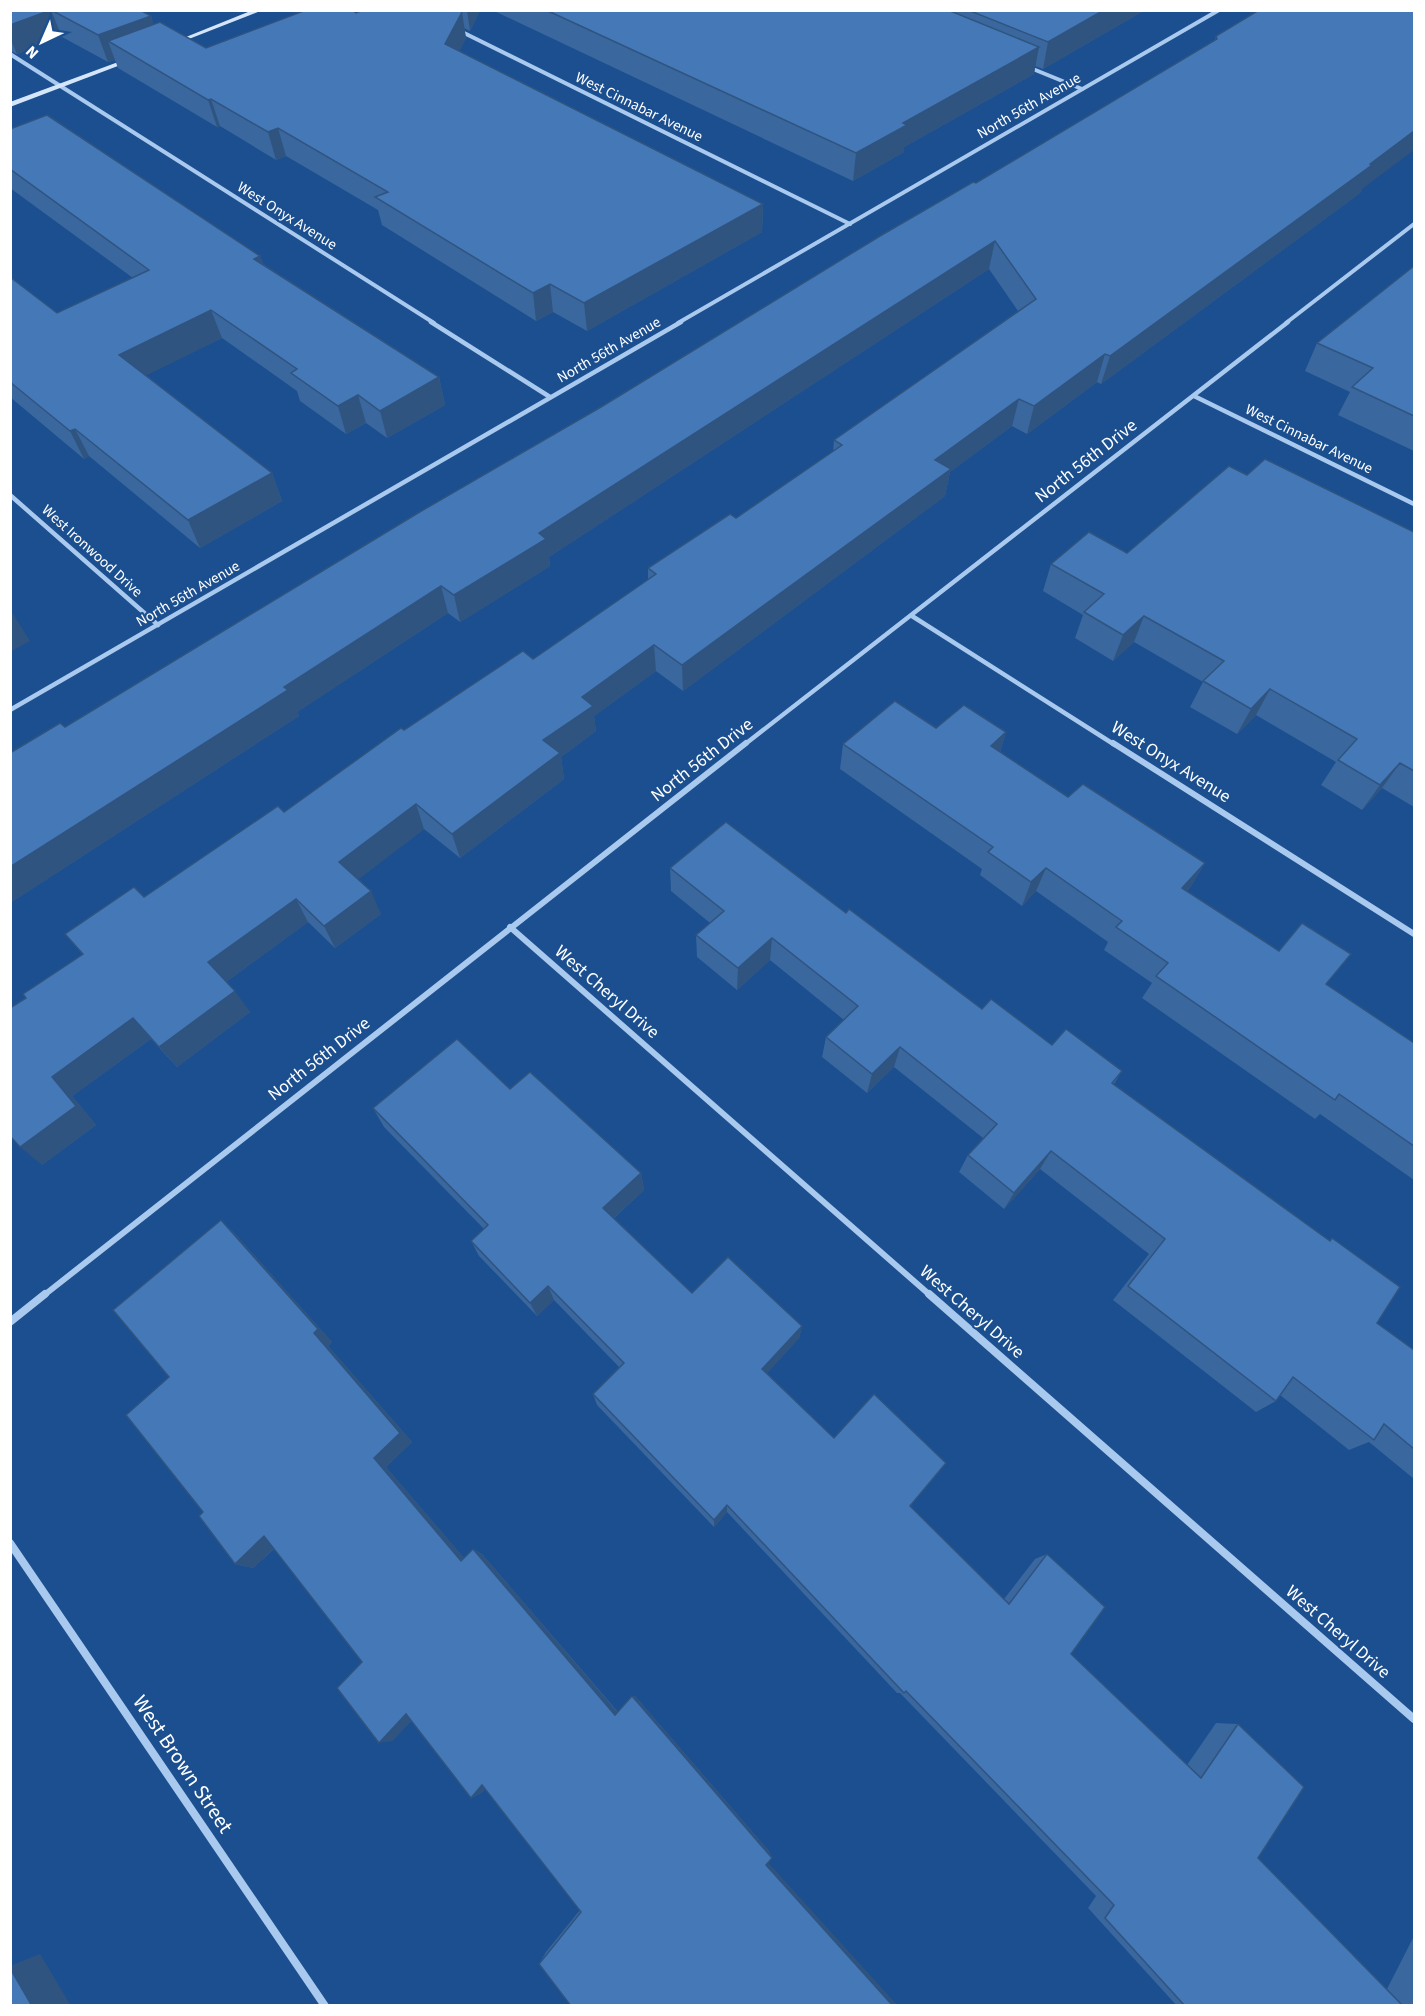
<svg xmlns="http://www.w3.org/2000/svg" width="1425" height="2016" viewBox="0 0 1425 2016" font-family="'Source Sans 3',sans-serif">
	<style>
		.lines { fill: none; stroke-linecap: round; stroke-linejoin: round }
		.street-far3 { stroke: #a9c9ee; stroke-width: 4 }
		.street-far2 { stroke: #a9c9ee; stroke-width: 4.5 }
		.street-far1 { stroke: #a9c9ee; stroke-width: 6 }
		.street { stroke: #a9c9ee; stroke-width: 8 }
		.secondary { fill: #d6e6fa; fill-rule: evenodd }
		.wall { fill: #3a679d }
		.shaded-wall { fill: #305480 }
		.building { fill: #4478b7; stroke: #305480; stroke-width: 1.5 }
		.labels { text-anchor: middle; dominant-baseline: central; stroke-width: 4.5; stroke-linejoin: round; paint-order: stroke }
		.far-street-label { font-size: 15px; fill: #fff; stroke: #1b4f8f }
		.street-label { font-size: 18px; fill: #fff; stroke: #1b4f8f }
		.near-street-label { font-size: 21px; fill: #fff; stroke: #1b4f8f }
	</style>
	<rect width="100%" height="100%" fill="#1b4f8f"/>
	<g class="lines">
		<g class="street-far3">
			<polyline points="458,30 850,224"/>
			<polyline points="10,54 434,323"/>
			<polyline points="1028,67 1082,89"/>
			<polyline points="678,323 1219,10"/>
			<polyline points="1286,323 1414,224"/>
		</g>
		<g class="street-far2">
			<polyline points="431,322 550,397"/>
			<polyline points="1194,396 1414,504"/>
			<polyline points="10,495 158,625"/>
			<polyline points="912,616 1115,745"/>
			<polyline points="10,710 681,322"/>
			<polyline points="744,745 1288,322"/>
		</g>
		<g class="street-far1">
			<polyline points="1113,743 1414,934"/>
			<polyline points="510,927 931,1296"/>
			<polyline points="43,1296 746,743"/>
		</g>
		<g class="street">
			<polyline points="929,1294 1414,1719"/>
			<polyline points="10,1322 45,1294"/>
			<polyline points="10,1543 325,2006"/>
		</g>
		<g class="secondary">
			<polygon points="253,10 263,10 176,44 171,43"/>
			<polygon points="129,58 132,60 131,61 10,107 10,102"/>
		</g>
	</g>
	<g class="wall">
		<polygon points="10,10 140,10 151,16 153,24 206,48 356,13 363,10 480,10 470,31 464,28 466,38 459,51 763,204 762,232 587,331 553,312 536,321 382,225 378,210 286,156 276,160 220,126 217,127 118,68 115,60 108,62 62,37 17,54 10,51"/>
		<polygon points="492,10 1145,10 1043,69 1035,66 1034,74 904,147 904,152 853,181"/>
		<polygon points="1216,36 1362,189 1360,193 1101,384 1097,382 1027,434 1012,426 950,472 945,496 683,691 656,671 594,716 596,731 561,757 564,779 460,858 424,829 358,879 381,914 335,948 308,922 226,982 250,1012 177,1067 151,1039 72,1096 96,1125 42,1165 26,998 82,954 65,934 144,897 284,812 404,730 533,659 648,580 648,568 736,518 833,452 834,440 1018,311 989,269 549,557 550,566 460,622 448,613 297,712 299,716 10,903 10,753 65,727 1215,40"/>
		<polygon points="10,129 260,256 263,264 439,377 445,405 387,438 366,423 346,434 300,401 297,391 222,338 146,375 272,473 282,501 200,548 89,456 84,459 10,397 10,277 57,313 133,278 10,188"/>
		<polygon points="1414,266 1414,451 1338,415 1350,392 1305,371 1317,343"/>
		<polygon points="1247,475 1414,532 1414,807 1382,788 1362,810 1321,785 1336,762 1256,715 1237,734 1190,707 1203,682 1134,642 1113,661 1075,638 1083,615 1043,591 1051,564 1127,553"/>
		<polygon points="936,728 1006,732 1000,752 1068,797 1205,863 1191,886 1187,891 1414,1043 1414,1180 1320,1114 1315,1119 1142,998 1152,983 1104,950 1108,942 1036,891 1022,906 980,875 982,869 840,769 843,744"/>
		<polygon points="670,868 846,913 982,1009 1052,1045 1122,1071 1114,1084 1329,1241 1332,1238 1377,1323 1414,1350 1414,1479 1369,1442 1349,1450 1280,1395 1276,1401 1256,1412 1113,1300 1149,1254 1040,1169 1004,1209 959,1172 968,1155 983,1138 894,1067 867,1093 822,1057 826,1037 844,1020 770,960 737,990 697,957 696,935 710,923 671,891"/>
		<polygon points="510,1089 641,1173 644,1190 614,1218 692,1293 802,1326 799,1338 767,1373 834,1438 910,1506 1004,1599 1035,1559 1047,1554 1071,1654 1187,1765 1216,1723 1238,1724 1258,1858 1387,1989 1414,1936 1414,2006 1177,2006 1088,1908 1096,1896 900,1693 897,1693 727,1512 714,1527 597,1405 593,1394 619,1367 554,1300 537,1316 479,1256 471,1241 484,1229 384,1127 373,1108"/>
		<polygon points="221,1220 237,1236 332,1342 328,1346 412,1442 386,1467 464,1558 473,1549 482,1554 618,1712 632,1696 635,1696 769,1851 772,1858 539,1964 546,1952 580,1910 485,1789 481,1793 471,1798 411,1721 392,1741 362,1662 274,1549 253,1568 235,1564 203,1512 169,1377"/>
	</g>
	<g class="shaded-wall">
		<polygon points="51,10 62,37 17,54 10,38 10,25"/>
		<polygon points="467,10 480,10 470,31"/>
		<polygon points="1104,10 1145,10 1043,69 1048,42"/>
		<polygon points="462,12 466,38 450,71 445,44"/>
		<polygon points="151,16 160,43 108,41 115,60 108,62 98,35"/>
		<polygon points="1039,47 1034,74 904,147 904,152 853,181 856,153 903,123"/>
		<polygon points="211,99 220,126 217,127 208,100"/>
		<polygon points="278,128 286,156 276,160 268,132"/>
		<polygon points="1414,131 1414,150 1362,189 1360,193 1101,384 1110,356"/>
		<polygon points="763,204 762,232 587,331 584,303"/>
		<polygon points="995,241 989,269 549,557 550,566 460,622 454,595 539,533"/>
		<polygon points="260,256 269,284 254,259"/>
		<polygon points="550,284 553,312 536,321 533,293"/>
		<polygon points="211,310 222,338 131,383 119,355"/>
		<polygon points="1105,354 1097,382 1027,434 1034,406"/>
		<polygon points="439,377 445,405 387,438 380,411"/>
		<polygon points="358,395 366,423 346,434 338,406"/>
		<polygon points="1019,399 1012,426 950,472 945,496 683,691 682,665 935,460"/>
		<polygon points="75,429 89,456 84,459 70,431"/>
		<polygon points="272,473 282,501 200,548 188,520"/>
		<polygon points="441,586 448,613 297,712 299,716 10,903 10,867 284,687"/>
		<polygon points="13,614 30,641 10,652 10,615"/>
		<polygon points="1144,616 1134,642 1113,661 1123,635"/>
		<polygon points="654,645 656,671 594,716 596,731 561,757 564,779 460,858 452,834 543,740 582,697"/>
		<polygon points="1270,689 1256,715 1237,734 1251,709"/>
		<polygon points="1006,732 998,758 991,746"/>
		<polygon points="1400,763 1382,788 1362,810 1380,785"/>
		<polygon points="416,804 424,829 350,886 339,862"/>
		<polygon points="1205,863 1191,886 1168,911 1182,888"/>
		<polygon points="1046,868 1036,891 1022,906 1031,882"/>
		<polygon points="371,891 381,914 335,948 324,926"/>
		<polygon points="296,899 308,922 223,984 208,962"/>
		<polygon points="772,938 770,960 737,990 738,968"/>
		<polygon points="235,991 250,1012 177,1067 159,1047"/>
		<polygon points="133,1018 151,1039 72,1096 96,1125 42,1165 20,1147 52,1077"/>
		<polygon points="900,1047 894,1067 867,1093 872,1074"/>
		<polygon points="1051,1151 1040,1169 1004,1209 1014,1193"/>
		<polygon points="641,1173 644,1190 607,1224 603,1208"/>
		<polygon points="221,1220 237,1236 332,1342 328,1346 412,1442 386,1467 471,1566 461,1561 374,1458 314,1333"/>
		<polygon points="548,1286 554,1300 537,1316 530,1303"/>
		<polygon points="802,1326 799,1338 761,1380 762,1369"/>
		<polygon points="727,1505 727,1512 714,1527 714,1520"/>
		<polygon points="264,1536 281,1542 253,1568 235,1564"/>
		<polygon points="473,1549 482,1554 619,1714 615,1715"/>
		<polygon points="632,1696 635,1696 769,1851 772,1858"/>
		<polygon points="406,1714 418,1714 392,1741 379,1743"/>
		<polygon points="491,1781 481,1793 471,1798 482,1785"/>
		<polygon points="764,1858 898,2006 893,2006 766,1865"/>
		<polygon points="40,1954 71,2006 32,2006 10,1968 10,1966"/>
	</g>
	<g class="building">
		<polygon points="10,10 51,10 10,25"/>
		<polygon points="51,10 140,10 151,16 98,35"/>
		<polygon points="306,10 352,10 356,13 363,10 460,10 462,12 445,44 763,204 584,303 550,284 533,293 375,197 388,192 278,128 268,132 211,99 208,100 108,41 160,22 206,48"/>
		<polygon points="546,10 948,10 1039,47 903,123 907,125 856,153"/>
		<polygon points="968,10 1104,10 1048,42"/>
		<polygon points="1259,10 1414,10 1414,131 1370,164 1372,165 1110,356 1105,354 1034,406 1019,399 935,460 951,469 682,665 654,645 582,697 593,706 543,740 560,753 452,834 416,804 339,862 371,891 324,926 296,899 208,962 235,991 159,1047 133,1018 52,1077 76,1106 20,1147 10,1136 10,1008 26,998 23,994 83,954 65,934 134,887 144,897 278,806 284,812 401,728 404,730 523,651 533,659 656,574 648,568 730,514 736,518 842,445 834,440 1036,299 995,241 539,533 546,539 454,595 441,586 284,687 288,690 10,867 10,753 60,723 65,727 418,513 601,407 880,236 973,182 976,183 1217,39 1216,36"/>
		<polygon points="47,115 260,256 254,259 439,377 380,411 358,395 338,406 291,373 297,369 211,310 119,355 272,473 188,520 75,429 70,431 10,382 10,277 57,313 149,270 10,169 10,129"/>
		<polygon points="1414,266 1414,416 1352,387 1373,368 1317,343"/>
		<polygon points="1265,459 1414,532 1414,771 1400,763 1380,785 1338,760 1357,739 1270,689 1251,709 1203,681 1224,661 1144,616 1123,635 1084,612 1104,594 1051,564 1089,532 1127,553 1229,466 1247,475"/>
		<polygon points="895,701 936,728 964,705 1006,732 991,746 1068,797 1083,784 1205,863 1182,888 1279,951 1302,923 1351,954 1326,984 1414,1043 1414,1146 1339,1094 1335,1100 1156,976 1168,963 1116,927 1122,921 1046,868 1031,882 988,852 993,847 843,744"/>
		<polygon points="726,822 846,913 849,909 982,1009 991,999 1052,1045 1066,1029 1122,1071 1112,1083 1330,1241 1332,1238 1400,1287 1377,1323 1414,1350 1414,1449 1384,1424 1374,1440 1293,1377 1276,1401 1128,1286 1165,1239 1051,1151 1014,1193 968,1155 997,1124 900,1047 872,1074 826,1037 858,1006 772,938 738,968 696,935 724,911 670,868"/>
		<polygon points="457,1039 510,1089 530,1072 641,1173 603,1208 692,1293 728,1257 802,1326 762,1369 834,1438 874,1394 946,1463 910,1506 1009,1604 1047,1554 1105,1607 1071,1654 1201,1778 1238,1724 1304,1787 1258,1858 1403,2006 1185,2006 1105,1918 1114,1905 906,1691 904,1693 727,1505 714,1520 593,1394 624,1363 548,1286 530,1303 471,1241 488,1225 373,1108"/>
		<polygon points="221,1220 318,1329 314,1333 400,1433 374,1458 461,1561 473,1549 615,1715 632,1696 772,1858 766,1865 893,2006 571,2006 539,1964 581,1912 482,1785 471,1798 406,1714 379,1743 337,1688 362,1662 264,1536 235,1564 199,1516 203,1512 126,1415 169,1377 113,1310"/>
		<polygon points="10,1968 32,2006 10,2006"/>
	</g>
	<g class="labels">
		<g class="far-street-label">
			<text transform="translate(1029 106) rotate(-30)">North 56th Avenue</text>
			<text transform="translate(639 107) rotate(26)">West Cinnabar Avenue</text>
			<text transform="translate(287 216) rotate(32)">West Onyx Avenue</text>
			<text transform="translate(609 350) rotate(-30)">North 56th Avenue</text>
			<text transform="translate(1309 439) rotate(26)">West Cinnabar Avenue</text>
			<text transform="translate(92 551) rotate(42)">West Ironwood Drive</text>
			<text transform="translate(188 594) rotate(-30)">North 56th Avenue</text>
		</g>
		<g class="street-label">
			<text transform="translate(1086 461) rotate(-38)">North 56th Drive</text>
			<text transform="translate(702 760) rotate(-38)">North 56th Drive</text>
			<text transform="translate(1171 762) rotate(32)">West Onyx Avenue</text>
			<text transform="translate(607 992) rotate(41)">West Cheryl Drive</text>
			<text transform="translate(319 1059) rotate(-38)">North 56th Drive</text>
			<text transform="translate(972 1312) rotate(41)">West Cheryl Drive</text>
			<text transform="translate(1338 1632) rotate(41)">West Cheryl Drive</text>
		</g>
		<g class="near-street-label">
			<text transform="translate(183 1764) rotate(56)">West Brown Street</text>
		</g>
	</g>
	<rect width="1425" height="2016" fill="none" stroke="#ffffff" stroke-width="24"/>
	<g transform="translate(42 42) rotate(224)" stroke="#1b4f8f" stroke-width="4.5" paint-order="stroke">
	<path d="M0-4.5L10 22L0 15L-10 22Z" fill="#ffffff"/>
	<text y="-9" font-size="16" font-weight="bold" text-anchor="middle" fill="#ffffff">N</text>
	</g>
</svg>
